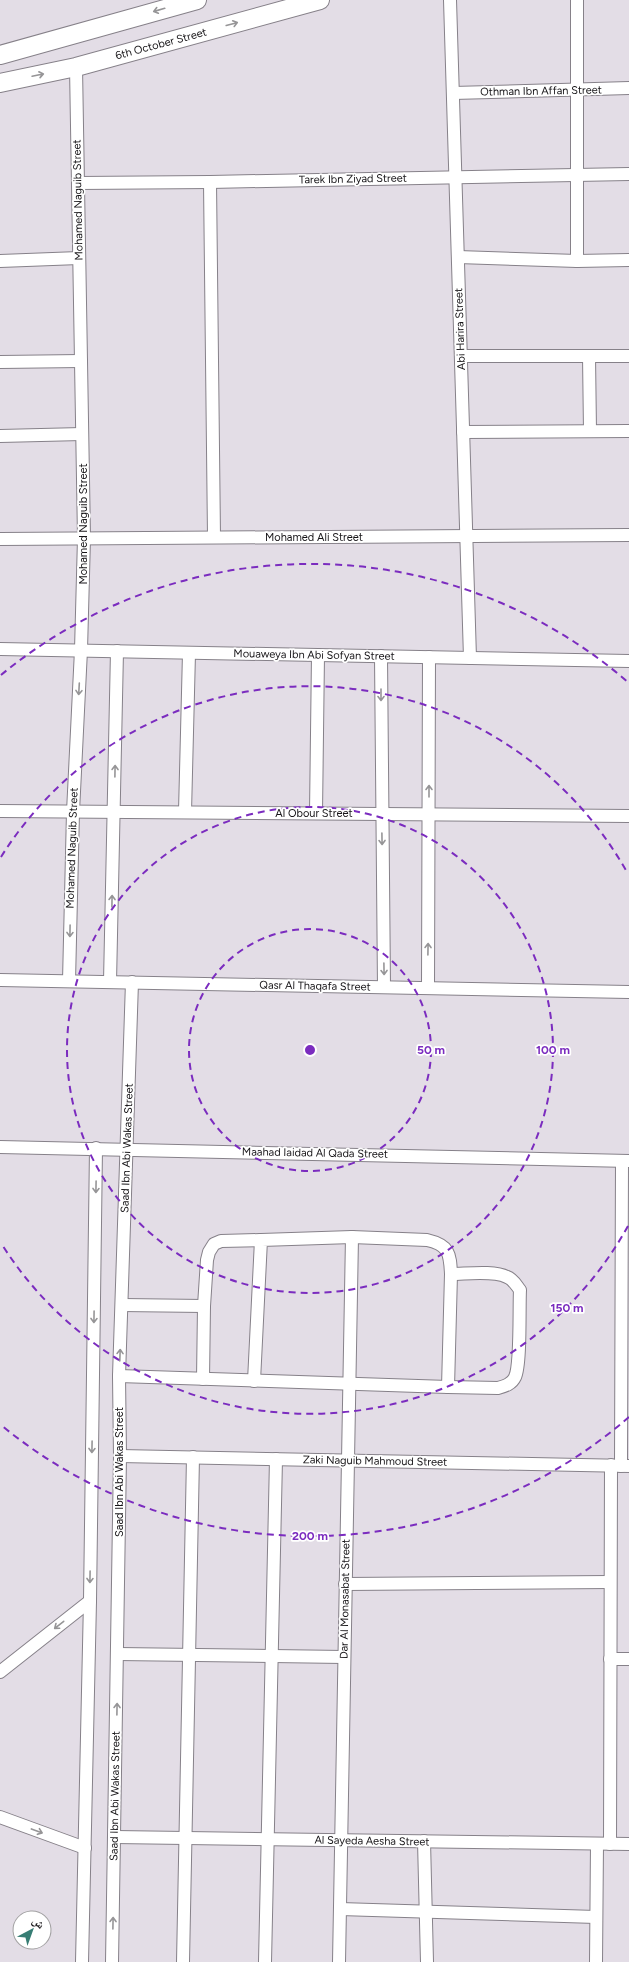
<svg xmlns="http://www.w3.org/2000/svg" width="629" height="1962" viewBox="0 0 629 1962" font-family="Figtree,'Noto Naskh Arabic',sans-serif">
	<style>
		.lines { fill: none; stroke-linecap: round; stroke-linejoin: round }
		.street-casing { stroke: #868189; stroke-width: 14 }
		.secondary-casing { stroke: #868189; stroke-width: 20 }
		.street { stroke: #fff; stroke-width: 12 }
		.secondary { stroke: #fff; stroke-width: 18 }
		.oneway { stroke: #969597 }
		.ring { fill: none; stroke: #7b2cbf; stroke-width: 2; stroke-dasharray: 7 5 }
		.labels { text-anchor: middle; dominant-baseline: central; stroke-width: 3.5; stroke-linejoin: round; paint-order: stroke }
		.street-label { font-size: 11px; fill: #161417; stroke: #fff }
		.centre { fill: #7b2cbf; stroke: #fff; stroke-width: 2 }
		.ring-label { font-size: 12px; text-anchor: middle; font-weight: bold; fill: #7b2cbf; stroke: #fff; stroke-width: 3.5; stroke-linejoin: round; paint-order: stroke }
	</style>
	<rect width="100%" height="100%" fill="#e3dde6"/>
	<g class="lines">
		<g class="street-casing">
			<g id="street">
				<polyline points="450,0 470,658"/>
				<polyline points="453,93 629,88"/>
				<polyline points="210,182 214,537"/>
				<polyline points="78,183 210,182 629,174"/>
				<polyline points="458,257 577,261 629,260"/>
				<polyline points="0,261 79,258"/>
				<polyline points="577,261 577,0"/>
				<polyline points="461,356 629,356"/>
				<polyline points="589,356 590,431"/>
				<polyline points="0,362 81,361"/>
				<polyline points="463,432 629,431"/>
				<polyline points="0,436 82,434"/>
				<polyline points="0,539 629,535"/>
				<polyline points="0,649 629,661"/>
				<polyline points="381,656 384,987"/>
				<polyline points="0,811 629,816"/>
				<polyline points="185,812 189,653"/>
				<polyline points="316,813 318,655"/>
				<polyline points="0,980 629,992"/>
				<polyline points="69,981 73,812 81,650 84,538 76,67"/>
				<polyline points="110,982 117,651"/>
				<polyline points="428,988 429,657"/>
				<polyline points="0,1147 629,1161"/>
				<polyline points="122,1305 204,1306"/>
				<path d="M 119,1376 L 448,1387 L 498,1388 C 505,1386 512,1384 515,1377 C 521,1365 519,1307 520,1290 C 516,1285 513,1279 507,1277 C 494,1270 466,1274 451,1274"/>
				<polyline points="203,1379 204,1306 207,1260 209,1252 214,1244 221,1241 261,1240"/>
				<path d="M 254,1381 L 261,1240 L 352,1237 L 427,1240 C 449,1245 450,1253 451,1274 L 448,1387"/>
				<polyline points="120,1456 629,1466"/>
				<polyline points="621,1466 622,1161"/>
				<polyline points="345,1584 610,1582"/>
				<polyline points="118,1654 344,1657"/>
				<polyline points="610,1659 629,1659"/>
				<polyline points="0,1672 90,1601"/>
				<polyline points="0,1817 85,1848"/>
				<polyline points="115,1837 629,1844"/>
				<polyline points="424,1841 427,1962"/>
				<polyline points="610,1844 611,1465"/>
				<polyline points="340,1909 596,1917"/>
				<polyline points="82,1962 90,1601 96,1148"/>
				<polyline points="112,1962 120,1456 119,1376 132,982"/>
				<polyline points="183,1962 193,1457"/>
				<polyline points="265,1962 276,1459"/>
				<polyline points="339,1962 352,1237"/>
				<polyline points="596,1962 597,1844"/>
			</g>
		</g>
		<g class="secondary-casing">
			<g id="secondary">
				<polyline points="0,55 197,0"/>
				<polyline points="0,83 76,67 320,0"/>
			</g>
		</g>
		<use href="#street" class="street"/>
		<use href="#secondary" class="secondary"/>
	</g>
	<defs><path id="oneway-shaft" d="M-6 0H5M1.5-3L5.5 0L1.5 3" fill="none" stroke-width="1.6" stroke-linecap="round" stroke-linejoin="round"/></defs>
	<g class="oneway">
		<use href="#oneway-shaft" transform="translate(159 10) rotate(164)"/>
		<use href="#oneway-shaft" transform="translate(232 24) rotate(-15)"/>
		<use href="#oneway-shaft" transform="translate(38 75) rotate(-12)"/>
		<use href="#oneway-shaft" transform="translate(79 689) rotate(93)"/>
		<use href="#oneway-shaft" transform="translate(381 695) rotate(90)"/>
		<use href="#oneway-shaft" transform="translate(115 771) rotate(-89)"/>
		<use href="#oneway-shaft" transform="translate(429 791) rotate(-90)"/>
		<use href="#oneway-shaft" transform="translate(382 839) rotate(89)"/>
		<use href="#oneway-shaft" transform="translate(112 901) rotate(-89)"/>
		<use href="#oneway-shaft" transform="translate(70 931) rotate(91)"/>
		<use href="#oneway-shaft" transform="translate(428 949) rotate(-89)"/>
		<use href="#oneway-shaft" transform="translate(384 969) rotate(89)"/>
		<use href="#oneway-shaft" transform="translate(96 1187) rotate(91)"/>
		<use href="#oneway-shaft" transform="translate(94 1317) rotate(91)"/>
		<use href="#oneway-shaft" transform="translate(120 1355) rotate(-88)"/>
		<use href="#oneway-shaft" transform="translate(92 1447) rotate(91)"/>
		<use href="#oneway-shaft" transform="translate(90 1577) rotate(91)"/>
		<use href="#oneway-shaft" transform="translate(59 1625) rotate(142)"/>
		<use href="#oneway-shaft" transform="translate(117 1709) rotate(-89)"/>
		<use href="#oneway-shaft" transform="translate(37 1831) rotate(20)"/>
		<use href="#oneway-shaft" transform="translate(113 1923) rotate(-89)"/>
	</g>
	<g class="ring">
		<circle cx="310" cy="1050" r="121"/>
		<circle cx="310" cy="1050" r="243"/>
		<path d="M628 1226A364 364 0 0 1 1 1243M1 857A364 364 0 0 1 628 874"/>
		<path d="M629 1417A486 486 0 0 1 1 1425M1 675A486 486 0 0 1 629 683"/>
	</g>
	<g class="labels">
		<g class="street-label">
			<text transform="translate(161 44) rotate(-15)">6th October Street</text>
			<text transform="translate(541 91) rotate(-1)">Othman Ibn Affan Street</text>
			<text transform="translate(353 179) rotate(-1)">Tarek Ibn Ziyad Street</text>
			<text transform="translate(78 200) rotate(-91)">Mohamed Naguib Street</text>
			<text transform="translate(460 329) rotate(-92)">Abi Harira Street</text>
			<text transform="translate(83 524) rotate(-90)">Mohamed Naguib Street</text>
			<text x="314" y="537">Mohamed Ali Street</text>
			<text transform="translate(314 655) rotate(1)">Mouaweya Ibn Abi Sofyan Street</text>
			<text x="314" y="813">Al Obour Street</text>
			<text transform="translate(72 848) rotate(-88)">Mohamed Naguib Street</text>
			<text transform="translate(315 986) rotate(1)">Qasr Al Thaqafa Street</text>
			<text transform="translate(127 1148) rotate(-88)">Saad Ibn Abi Wakas Street</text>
			<text transform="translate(315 1153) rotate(1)">Maahad Iaidad Al Qada Street</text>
			<text transform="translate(375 1461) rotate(1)">Zaki Naguib Mahmoud Street</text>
			<text transform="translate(119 1472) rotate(-90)">Saad Ibn Abi Wakas Street</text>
			<text transform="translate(345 1599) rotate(-89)">Dar Al Monasabat Street</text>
			<text transform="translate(115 1796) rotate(-89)">Saad Ibn Abi Wakas Street</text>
			<text transform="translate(372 1841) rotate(1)">Al Sayeda Aesha Street</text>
		</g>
	</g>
	<circle cx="310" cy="1050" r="6" class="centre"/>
	<g class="ring-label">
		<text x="431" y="1054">50 m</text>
		<text x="553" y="1054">100 m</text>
		<text x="567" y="1312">150 m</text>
		<text x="310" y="1540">200 m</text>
	</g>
	<g transform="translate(32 1930) rotate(41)"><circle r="19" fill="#ffffff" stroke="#a2a1a2"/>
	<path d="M0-3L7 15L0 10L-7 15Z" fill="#377d74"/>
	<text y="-6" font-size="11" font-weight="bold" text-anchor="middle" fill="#161417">ش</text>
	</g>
</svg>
